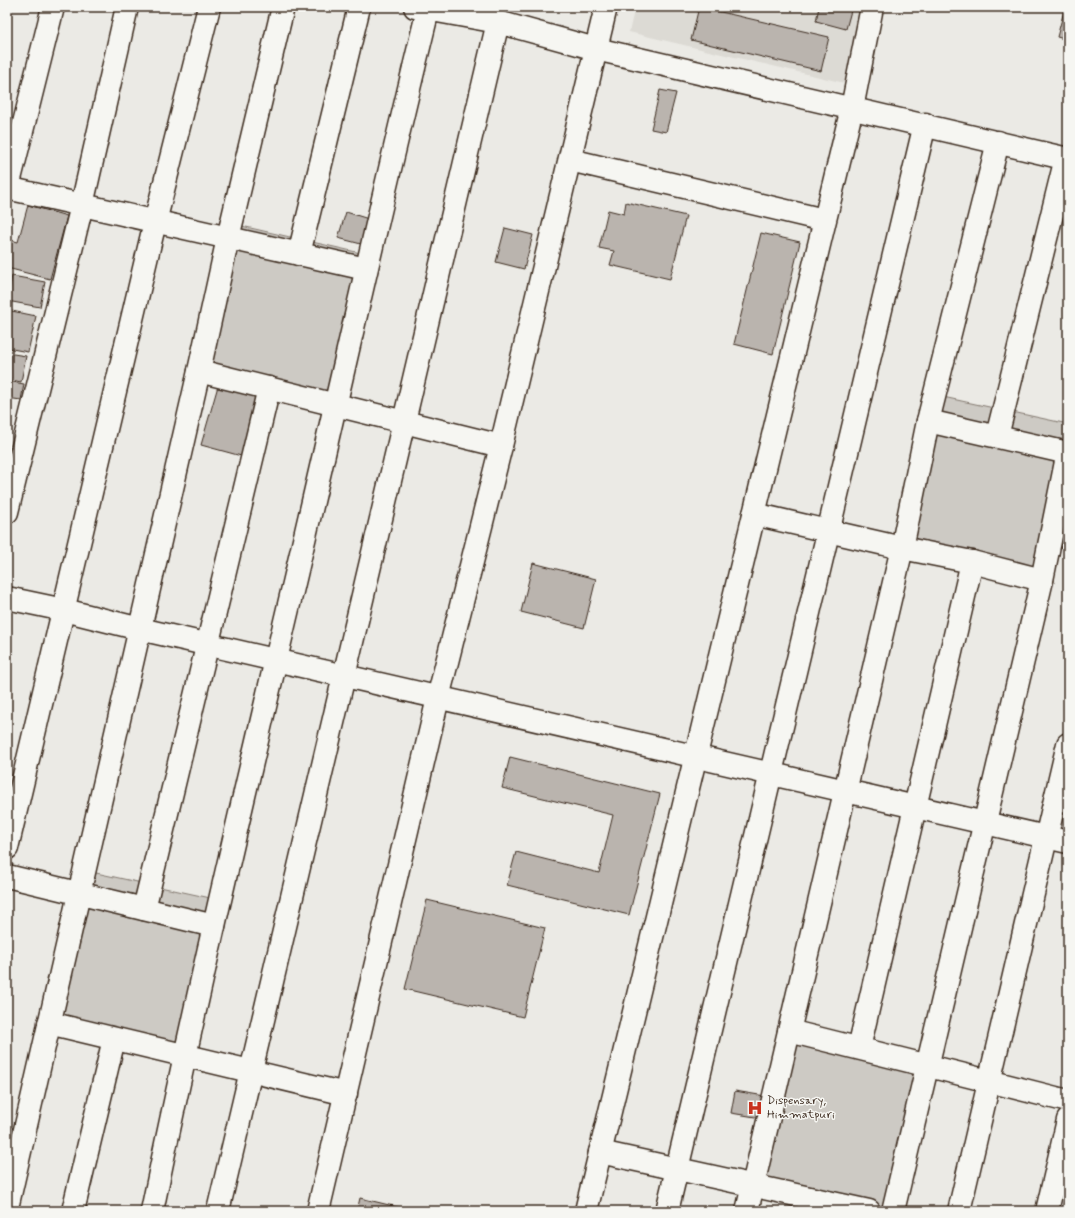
<svg xmlns="http://www.w3.org/2000/svg" width="1075" height="1218" viewBox="0 0 1075 1218" font-family="Mynerve,sans-serif">
	<style>
		.built { fill: #dcdad4 }
		.green { fill: #cdcac4; stroke: #847a71 }
		.building { fill: #bab4ae; stroke: #3b2a1e }
		.lines { fill: none; stroke-linecap: round; stroke-linejoin: round }
		.minor-casing { stroke: #3b2a1e; stroke-width: 25 }
		.minor { stroke: #f6f6f2; stroke-width: 22 }
		.labels { text-anchor: middle; dominant-baseline: central; stroke-width: 3; stroke-linejoin: round; paint-order: stroke }
		.poi-label { font-size: 12px; fill: #3b2a1e; stroke: #f6f6f2; text-anchor: start }
	</style>
	<rect width="100%" height="100%" fill="#ebeae5"/>
	<filter id="ink" filterUnits="userSpaceOnUse"><feTurbulence type="fractalNoise" baseFrequency=".025" numOctaves="2"/><feDisplacementMap in="SourceGraphic" scale="8" xChannelSelector="R" yChannelSelector="G"/><feConvolveMatrix kernelMatrix="1 2 1 2 8 2 1 2 1" color-interpolation-filters="sRGB"/></filter>
	<g filter="url(#ink)">
		<polygon class="built" points="635,7 872,7 853,85 629,32"/>
		<g class="green">
			<polygon points="237,225 365,254 329,399 203,368"/>
			<polygon points="943,397 1068,424 1068,437 1036,570 910,539"/>
			<polygon points="87,871 215,899 180,1044 54,1013"/>
			<polygon points="793,1039 921,1067 886,1211 760,1181"/>
		</g>
		<g class="building">
			<polygon points="699,7 829,37 821,71 691,40"/>
			<polygon points="819,7 852,7 846,29 816,21"/>
			<polygon points="1065,7 1068,7 1068,40 1057,37"/>
			<polygon points="660,90 676,93 666,132 651,129"/>
			<polygon points="626,202 686,216 670,279 610,265 614,251 599,248 608,210 624,214"/>
			<polygon points="28,205 67,216 50,279 7,268 7,239 18,242"/>
			<polygon points="346,212 372,220 365,245 338,238"/>
			<polygon points="505,228 533,235 524,269 496,262"/>
			<polygon points="761,233 800,242 773,354 734,344"/>
			<polygon points="12,276 45,282 40,307 7,301"/>
			<polygon points="7,310 36,316 28,352 7,348"/>
			<polygon points="7,353 26,356 21,382 7,379"/>
			<polygon points="7,381 24,384 21,400 7,398"/>
			<polygon points="218,386 261,397 245,457 201,445"/>
			<polygon points="533,563 596,579 584,628 521,612"/>
			<polygon points="510,757 660,794 629,915 507,885 516,852 599,873 613,815 502,788"/>
			<polygon points="427,900 545,928 523,1017 405,989"/>
			<polygon points="735,1091 765,1096 761,1118 731,1113"/>
			<polygon points="360,1198 414,1211 357,1211"/>
		</g>
		<g class="lines">
			<g class="minor-casing">
				<g id="minor">
					<polyline points="415,7 498,22 596,49 1068,159"/>
					<polyline points="570,160 824,220"/>
					<polyline points="7,188 366,269"/>
					<polyline points="7,191 53,7"/>
					<polyline points="299,254 359,7"/>
					<polyline points="199,371 501,446"/>
					<polyline points="928,421 1068,453"/>
					<polyline points="997,436 1066,158"/>
					<polyline points="7,512 82,205 127,7"/>
					<polyline points="754,514 902,548 972,562 1042,580"/>
					<polyline points="7,598 64,610 140,629 1068,842"/>
					<polyline points="7,848 155,222 209,7"/>
					<polyline points="7,876 214,926"/>
					<polyline points="144,909 269,388"/>
					<polyline points="49,1023 346,1094"/>
					<polyline points="789,1031 1068,1101"/>
					<polyline points="859,1048 972,562"/>
					<polyline points="600,1152 869,1211"/>
					<polyline points="7,1208 199,371 228,238 283,7"/>
					<polyline points="73,1211 114,1039"/>
					<path d="M 152,1211 C 195,1001 245,792 294,583 C 339,392 381,201 428,10"/>
					<polyline points="218,1211 498,22"/>
					<polyline points="318,1211 438,698 501,446 606,7"/>
					<polyline points="586,1211 852,108 872,7"/>
					<polyline points="667,1211 925,124"/>
					<polyline points="747,1211 902,548 928,421 998,142"/>
					<polyline points="893,1211 1042,580 1068,452"/>
					<polyline points="959,1211 1068,744"/>
					<polyline points="1047,1211 1068,1120"/>
				</g>
			</g>
			<use href="#minor" class="minor"/>
		</g>
	</g>
	<defs>
		<g id="hospital-bare" transform="scale(1.2)"><path d="M-5-5h3v3.5h4V-5h3V5h-3V1.5h-4V5h-3Z" fill="#c8321e" stroke="#f6f6f2" stroke-width="2.5" paint-order="stroke"/></g>
	</defs>
	<g fill-rule="evenodd">
		<use href="#hospital-bare" x="755" y="1108"/>
	</g>
	<g class="labels">
		<g class="poi-label">
			<text x="767" y="1101">Dispensary,<tspan x="767" dy="14">Himmatpuri</tspan></text>
		</g>
	</g>
	<rect width="1075" height="1218" fill="none" stroke="#f6f6f2" stroke-width="24"/>
	<rect x="12" y="12" width="1051" height="1194" fill="none" stroke="#3b2a1e" stroke-width="1.5" filter="url(#ink)"/>
</svg>
